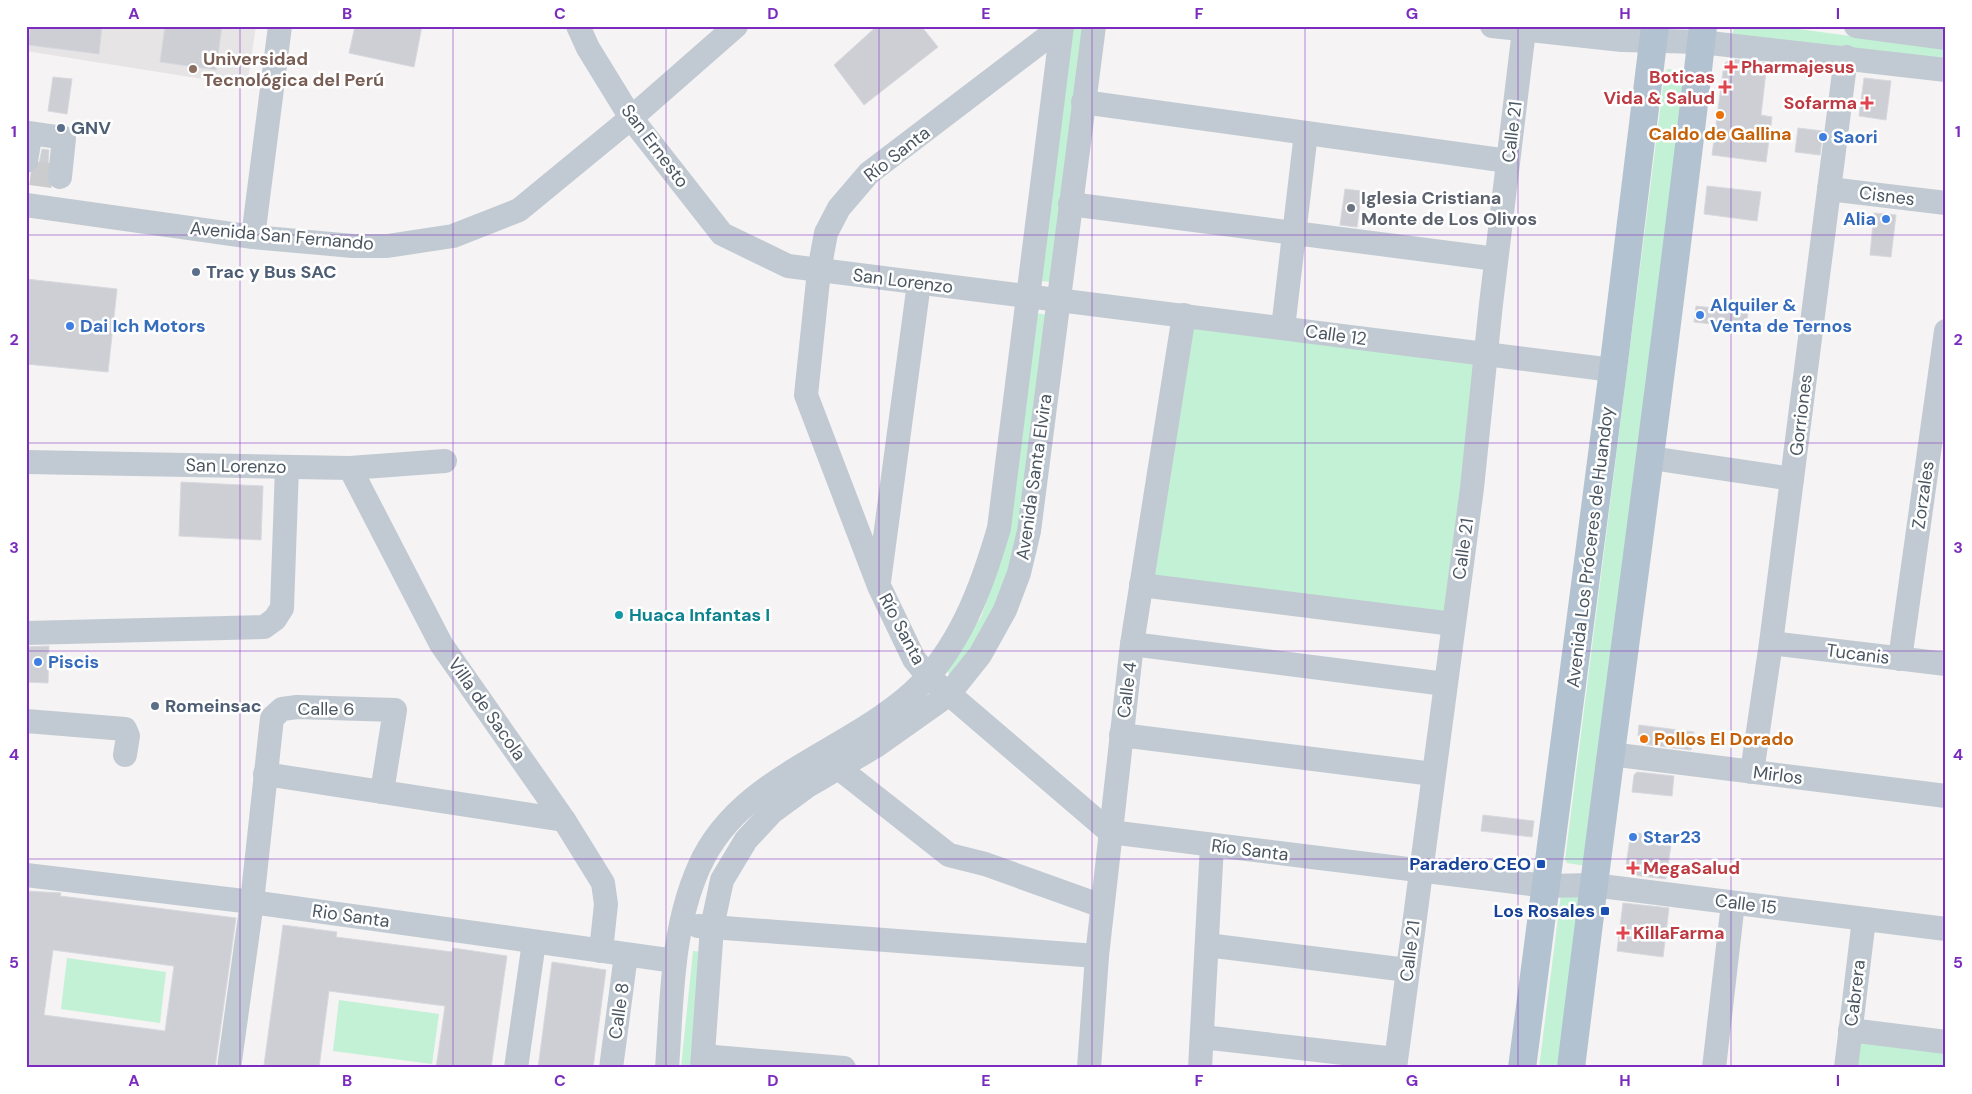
<svg xmlns="http://www.w3.org/2000/svg" width="1972" height="1094" viewBox="0 0 1972 1094" font-family="'DM Sans',sans-serif">
	<style>
		.education { fill: #e6e4e5 }
		.green { fill: #c3f1d5 }
		.building { fill: #cdcfd5; stroke: #d7d9de; fill-rule: evenodd }
		.lines { fill: none; stroke-linecap: round; stroke-linejoin: round }
		.minor-tunnel { stroke: #caccce; stroke-width: 24; stroke-dasharray: 24 12; stroke-linecap: butt }
		.minor { stroke: #c1cad2; stroke-width: 24 }
		.major { stroke: #b3c2d1; stroke-width: 28 }
		.grid { fill: none; stroke: #7b2cbf; stroke-width: 1; stroke-opacity: 0.55 }
		.health-dot { fill: #e0444e; stroke: #fff; stroke-width: 2 }
		.education-dot { fill: #8d6e63; stroke: #fff; stroke-width: 2 }
		.food-dot { fill: #e8710a; stroke: #fff; stroke-width: 2 }
		.service-dot { fill: #5c6f8a; stroke: #fff; stroke-width: 2 }
		.shop-dot { fill: #3f7fe0; stroke: #fff; stroke-width: 2 }
		.worship-dot { fill: #6b7280; stroke: #fff; stroke-width: 2 }
		.culture-dot { fill: #0f9aa8; stroke: #fff; stroke-width: 2 }
		.transit-dot { fill: #1a4fb4; stroke: #fff; stroke-width: 2 }
		.labels { text-anchor: middle; dominant-baseline: central; stroke-width: 5; stroke-linejoin: round; paint-order: stroke }
		.education-label { font-size: 18px; font-weight: bold; fill: #785e54; stroke: #fff; text-anchor: start }
		.health-label { font-size: 18px; font-weight: bold; fill: #be3a42; stroke: #fff; text-anchor: start }
		.service-label { font-size: 18px; font-weight: bold; fill: #4e5e75; stroke: #fff; text-anchor: start }
		.street-label { font-size: 18px; fill: #4a5661; stroke: #fff }
		.food-label { font-size: 18px; font-weight: bold; fill: #c56008; stroke: #fff }
		.shop-label { font-size: 18px; font-weight: bold; fill: #366cbe; stroke: #fff; text-anchor: start }
		.worship-label { font-size: 18px; font-weight: bold; fill: #5b616d; stroke: #fff; text-anchor: start }
		.culture-label { font-size: 18px; font-weight: bold; fill: #0d838f; stroke: #fff; text-anchor: start }
		.transit-label { font-size: 18px; font-weight: bold; fill: #164399; stroke: #fff; text-anchor: end }
		.neatline { fill: none; stroke: #7b2cbf; stroke-width: 2 }
		.grid-label { font-size: 16px; text-anchor: middle; font-weight: bold; fill: #7b2cbf }
	</style>
	<rect width="100%" height="100%" fill="#f5f3f3"/>
	<polygon class="education" points="26,26 256,26 247,86 26,51"/>
	<g class="green">
		<polygon points="1071,26 1087,26 1053,282 1041,281"/>
		<polygon points="1734,26 1776,26 1946,49 1946,67 1732,39"/>
		<polygon points="1668,69 1691,72 1593,867 1567,863 1565,860 1665,71"/>
		<polygon points="1035,313 1050,315 1025,517 997,612 953,674 949,674 946,669 981,617 992,586"/>
		<polygon points="1186,325 1480,359 1447,619 1150,584"/>
		<polygon points="1561,894 1584,896 1566,1068 1539,1068"/>
		<polygon points="693,951 702,952 695,1068 681,1068"/>
		<polygon points="67,958 166,972 160,1023 61,1009"/>
		<polygon points="339,1000 439,1014 432,1064 333,1051"/>
		<polygon points="1859,1041 1946,1052 1946,1068 1856,1068"/>
	</g>
	<g class="building">
		<polygon points="30,26 102,26 99,54 28,45"/>
		<polygon points="165,26 222,26 216,70 160,62"/>
		<polygon points="355,26 422,26 414,67 349,53"/>
		<polygon points="877,26 921,26 938,47 864,105 834,65"/>
		<polygon points="1730,59 1767,63 1761,115 1772,117 1766,162 1712,155 1724,64"/>
		<polygon points="53,77 72,79 67,114 48,111"/>
		<polygon points="1864,78 1891,81 1886,120 1859,116"/>
		<polygon points="1798,128 1823,131 1820,155 1795,152"/>
		<polygon points="42,149 49,150 47,181 31,179 31,174 39,164"/>
		<polygon points="1707,186 1761,192 1757,221 1704,214"/>
		<polygon points="1345,189 1362,191 1357,227 1340,225"/>
		<polygon points="1874,213 1896,215 1891,257 1870,255"/>
		<polygon points="26,279 117,289 108,372 26,364"/>
		<polygon points="1696,306 1748,312 1746,328 1694,322"/>
		<polygon points="181,482 263,486 261,540 179,536"/>
		<polygon points="49,646 48,683 26,682 26,647"/>
		<polygon points="1639,725 1694,732 1691,750 1642,744 1638,735"/>
		<polygon points="1637,772 1674,776 1672,796 1632,792 1634,775"/>
		<polygon points="1483,815 1534,821 1532,837 1481,831"/>
		<polygon points="1631,832 1672,838 1666,879 1633,875 1626,865"/>
		<path d="M 26,891 L 61,893 L 60,896 L 236,918 L 215,1068 L 26,1068 ZM 53,950 L 174,966 L 165,1031 L 44,1015 Z"/>
		<polygon points="1623,903 1669,908 1663,957 1617,951"/>
		<polygon points="283,925 337,932 336,937 452,952 453,948 507,956 491,1068 436,1068 445,1006 329,991 319,1068 264,1065"/>
		<polygon points="552,962 606,970 593,1068 538,1068"/>
	</g>
	<g class="lines">
		<polyline class="minor-tunnel" points="31,173 53,176"/>
		<g class="minor">
			<polyline points="578,26 588,48 631,118 722,234 788,266 1613,370"/>
			<polyline points="1062,26 869,173 839,208 826,233 819,271 806,395 879,586 914,659 928,676 1110,832 1546,886 1593,885 1946,929"/>
			<polyline points="1492,26 1622,40 1701,42 1946,70"/>
			<polyline points="1856,26 1946,38"/>
			<polyline points="1083,102 1508,161"/>
			<polyline points="30,133 64,138 60,177"/>
			<polyline points="26,161 29,143"/>
			<polyline points="1829,189 1946,203"/>
			<polyline points="1070,204 1496,259"/>
			<polyline points="26,205 253,237 353,246 387,246 453,236 519,210 631,118 736,26"/>
			<polyline points="253,237 280,26"/>
			<polyline points="1283,328 1306,133"/>
			<polyline points="1651,458 1792,479"/>
			<polyline points="26,462 350,468 445,461"/>
			<polyline points="350,468 441,644 564,820 603,883 606,904 601,951"/>
			<polyline points="879,582 919,283"/>
			<polyline points="1141,585 1453,624"/>
			<polyline points="26,633 264,627 275,619 282,608 287,467"/>
			<polyline points="1771,643 1946,664"/>
			<polyline points="1132,644 1445,684"/>
			<polyline points="1900,659 1946,331"/>
			<polyline points="26,721 125,729 128,736 125,755"/>
			<polyline points="1121,735 1433,774"/>
			<polyline points="1610,754 1946,796"/>
			<polyline points="840,769 949,855 985,864 1102,906"/>
			<polyline points="1752,772 1771,643 1846,57"/>
			<polyline points="265,774 564,820"/>
			<polyline points="26,875 252,902 675,961"/>
			<polyline points="698,926 1097,956"/>
			<polyline points="1207,945 1407,970"/>
			<polyline points="1850,1030 1946,1042"/>
			<polyline points="1202,1037 1396,1059"/>
			<polyline points="703,1056 844,1068"/>
			<polyline points="229,1068 252,902 272,718 282,709 297,707 395,710 382,792"/>
			<polyline points="516,1068 534,942"/>
			<polyline points="611,1068 626,955"/>
			<path d="M 667,1068 C 672,1001 671,930 699,867 C 738,778 844,754 912,693 C 959,650 982,587 999,528 L 1062,26"/>
			<polyline points="702,1068 712,927 722,880 746,840 772,812 806,787 876,746 948,695 980,655 1005,610 1019,573 1029,531 1094,26"/>
			<polyline points="1089,1068 1097,956 1132,644 1184,315"/>
			<polyline points="1200,1068 1212,845"/>
			<polyline points="1395,1068 1472,488 1491,304 1524,30"/>
			<polyline points="1714,1068 1733,903"/>
			<polyline points="1846,1068 1864,919"/>
		</g>
		<g class="major">
			<polyline points="1522,1068 1613,370 1655,26"/>
			<path d="M 1571,1068 C 1613,720 1664,374 1703,26"/>
		</g>
	</g>
	<path class="grid" d="M 240,26 L 240,1068M 453,26 L 453,1068M 666,26 L 666,1068M 879,26 L 879,1068M 1092,26 L 1092,1068M 1305,26 L 1305,1068M 1518,26 L 1518,1068M 1731,26 L 1731,1068M 26,235 L 1946,235M 26,443 L 1946,443M 26,651 L 1946,651M 26,859 L 1946,859"/>
	<g class="health-dot">
		<path d="M1728.5 59.5h5v5h5v5h-5v5h-5v-5h-5v-5h5z"/>
		<path d="M1722.5 79.5h5v5h5v5h-5v5h-5v-5h-5v-5h5z"/>
		<path d="M1864.5 95.5h5v5h5v5h-5v5h-5v-5h-5v-5h5z"/>
		<path d="M1630.5 860.5h5v5h5v5h-5v5h-5v-5h-5v-5h5z"/>
		<path d="M1620.5 925.5h5v5h5v5h-5v5h-5v-5h-5v-5h5z"/>
	</g>
	<circle class="education-dot" cx="193" cy="69" r="5"/>
	<g class="food-dot">
		<circle cx="1720" cy="115" r="5"/>
		<circle cx="1644" cy="739" r="5"/>
	</g>
	<g class="service-dot">
		<circle cx="61" cy="128" r="5"/>
		<circle cx="196" cy="272" r="5"/>
		<circle cx="155" cy="706" r="5"/>
	</g>
	<g class="shop-dot">
		<circle cx="1823" cy="137" r="5"/>
		<circle cx="1886" cy="219" r="5"/>
		<circle cx="1700" cy="315" r="5"/>
		<circle cx="70" cy="326" r="5"/>
		<circle cx="38" cy="662" r="5"/>
		<circle cx="1633" cy="837" r="5"/>
	</g>
	<circle class="worship-dot" cx="1351" cy="208" r="5"/>
	<circle class="culture-dot" cx="619" cy="615" r="5"/>
	<g class="transit-dot">
		<rect x="1536" y="859" width="10" height="10" rx="2.5"/>
		<rect x="1600" y="906" width="10" height="10" rx="2.5"/>
	</g>
	<g class="labels">
		<g class="education-label">
			<text x="203" y="59">Universidad<tspan x="203" dy="21">Tecnológica del Perú</tspan></text>
		</g>
		<g class="health-label">
			<text x="1741" y="67">Pharmajesus</text>
			<text x="1715" y="77" text-anchor="end">Boticas<tspan x="1715" dy="21">Vida &amp; Salud</tspan></text>
			<text x="1857" y="103" text-anchor="end">Sofarma</text>
			<text x="1643" y="868">MegaSalud</text>
			<text x="1633" y="933">KillaFarma</text>
		</g>
		<g class="service-label">
			<text x="71" y="128">GNV</text>
			<text x="206" y="272">Trac y Bus SAC</text>
			<text x="165" y="706">Romeinsac</text>
		</g>
		<g class="street-label">
			<text transform="translate(1512 132) rotate(-83)">Calle 21</text>
			<text transform="translate(655 146) rotate(53)">San Ernesto</text>
			<text transform="translate(897 154) rotate(-38)">Río Santa</text>
			<text transform="translate(1887 196) rotate(7)">Cisnes</text>
			<text transform="translate(282 236) rotate(5)">Avenida San Fernando</text>
			<text transform="translate(903 281) rotate(7)">San Lorenzo</text>
			<text transform="translate(1336 335) rotate(8)">Calle 12</text>
			<text transform="translate(1801 415) rotate(-83)">Gorriones</text>
			<text transform="translate(236 466) rotate(1)">San Lorenzo</text>
			<text transform="translate(1034 477) rotate(-82)">Avenida Santa Elvira</text>
			<text transform="translate(1923 495) rotate(-82)">Zorzales</text>
			<text transform="translate(1590 547) rotate(-83)">Avenida Los Próceres de Huandoy</text>
			<text transform="translate(1463 549) rotate(-82)">Calle 21</text>
			<text transform="translate(902 629) rotate(62)">Río Santa</text>
			<text transform="translate(1858 654) rotate(7)">Tucanis</text>
			<text transform="translate(1127 690) rotate(-83)">Calle 4</text>
			<text x="326" y="709">Calle 6</text>
			<text transform="translate(487 709) rotate(55)">Villa de Sacola</text>
			<text transform="translate(1778 775) rotate(7)">Mirlos</text>
			<text transform="translate(1250 850) rotate(7)">Río Santa</text>
			<text transform="translate(1746 904) rotate(7)">Calle 15</text>
			<text transform="translate(351 916) rotate(8)">Rio Santa</text>
			<text transform="translate(1410 951) rotate(-83)">Calle 21</text>
			<text transform="translate(1855 993) rotate(-83)">Cabrera</text>
			<text transform="translate(619 1011) rotate(-82)">Calle 8</text>
		</g>
		<g class="food-label">
			<text x="1720" y="134">Caldo de Gallina</text>
			<text x="1654" y="739" text-anchor="start">Pollos El Dorado</text>
		</g>
		<g class="shop-label">
			<text x="1833" y="137">Saori</text>
			<text x="1876" y="219" text-anchor="end">Alia</text>
			<text x="1710" y="305">Alquiler &amp;<tspan x="1710" dy="21">Venta de Ternos</tspan></text>
			<text x="80" y="326">Dai Ich Motors</text>
			<text x="48" y="662">Piscis</text>
			<text x="1643" y="837">Star23</text>
		</g>
		<g class="worship-label">
			<text x="1361" y="198">Iglesia Cristiana<tspan x="1361" dy="21">Monte de Los Olivos</tspan></text>
		</g>
		<g class="culture-label">
			<text x="629" y="615">Huaca Infantas I</text>
		</g>
		<g class="transit-label">
			<text x="1531" y="864">Paradero CEO</text>
			<text x="1595" y="911">Los Rosales</text>
		</g>
	</g>
	<rect width="1972" height="1094" fill="none" stroke="#ffffff" stroke-width="55"/>
	<rect x="28" y="28" width="1916" height="1038" class="neatline"/>
	<g class="grid-label">
		<text x="134" y="19">A</text>
		<text x="347" y="19">B</text>
		<text x="560" y="19">C</text>
		<text x="773" y="19">D</text>
		<text x="986" y="19">E</text>
		<text x="1199" y="19">F</text>
		<text x="1412" y="19">G</text>
		<text x="1625" y="19">H</text>
		<text x="1838" y="19">I</text>
		<text x="14" y="137">1</text>
		<text x="1958" y="137">1</text>
		<text x="14" y="345">2</text>
		<text x="1958" y="345">2</text>
		<text x="14" y="553">3</text>
		<text x="1958" y="553">3</text>
		<text x="14" y="760">4</text>
		<text x="1958" y="760">4</text>
		<text x="14" y="968">5</text>
		<text x="1958" y="968">5</text>
		<text x="134" y="1086">A</text>
		<text x="347" y="1086">B</text>
		<text x="560" y="1086">C</text>
		<text x="773" y="1086">D</text>
		<text x="986" y="1086">E</text>
		<text x="1199" y="1086">F</text>
		<text x="1412" y="1086">G</text>
		<text x="1625" y="1086">H</text>
		<text x="1838" y="1086">I</text>
	</g>
</svg>
